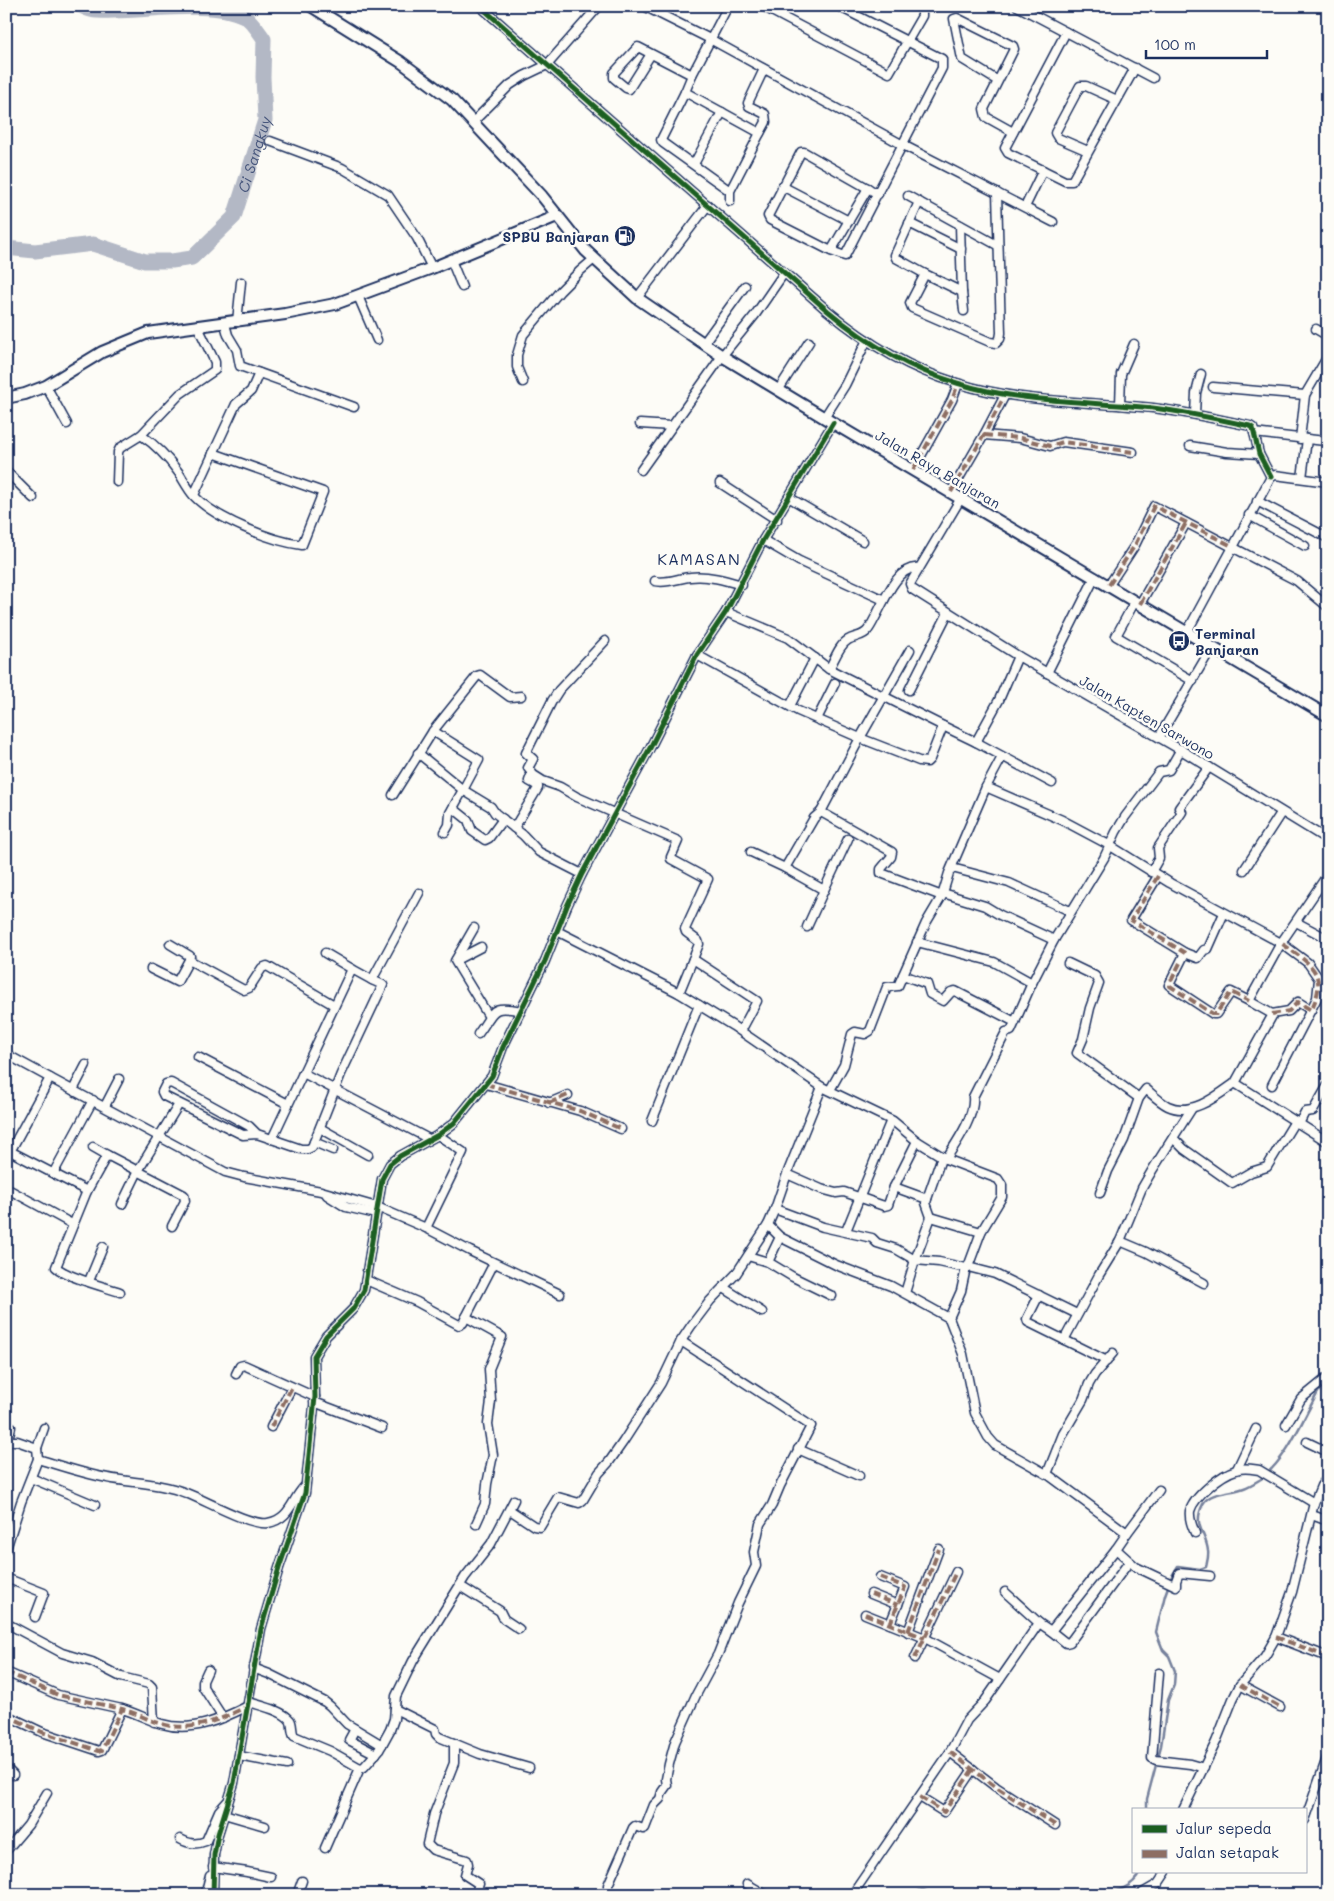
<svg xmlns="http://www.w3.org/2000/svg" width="1334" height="1901" viewBox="0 0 1334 1901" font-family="Mali,sans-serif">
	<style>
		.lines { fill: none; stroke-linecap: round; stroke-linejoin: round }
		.stream { stroke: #76819c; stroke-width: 2.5 }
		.river { stroke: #b3b8c5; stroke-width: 15 }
		.minor-casing { stroke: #1b2f5e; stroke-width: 11 }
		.major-casing { stroke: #1b2f5e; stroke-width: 14 }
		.minor { stroke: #fdfcf7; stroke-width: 8 }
		.major { stroke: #fdfcf7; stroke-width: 10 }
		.quiet { stroke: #8d6e63; stroke-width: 4; stroke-dasharray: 8 4; stroke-linecap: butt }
		.cycleway-casing { stroke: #fdfcf7; stroke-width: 8 }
		.cycleway { stroke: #1b5e20; stroke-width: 5 }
		.labels { text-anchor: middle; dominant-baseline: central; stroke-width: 5; stroke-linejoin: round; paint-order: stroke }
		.poi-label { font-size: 14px; font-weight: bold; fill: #1b2f5e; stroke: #fdfcf7; text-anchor: end }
		.street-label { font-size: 14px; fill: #1b2f5e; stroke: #fdfcf7 }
		.water-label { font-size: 15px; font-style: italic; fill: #49587d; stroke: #fdfcf7 }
		.quarter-label { font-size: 16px; letter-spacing: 1px; fill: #1b2f5e; stroke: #fdfcf7 }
	</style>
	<rect width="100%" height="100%" fill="#fdfcf7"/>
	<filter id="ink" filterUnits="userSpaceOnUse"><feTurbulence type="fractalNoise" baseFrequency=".02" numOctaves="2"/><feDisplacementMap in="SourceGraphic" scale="10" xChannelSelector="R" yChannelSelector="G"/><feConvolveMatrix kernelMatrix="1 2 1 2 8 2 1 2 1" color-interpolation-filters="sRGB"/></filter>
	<g filter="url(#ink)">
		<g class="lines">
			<g class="stream">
				<path d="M 1147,1810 L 1147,1799 L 1161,1746 L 1168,1700 L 1174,1685 L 1175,1671 L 1169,1656 L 1163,1650 L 1156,1632 L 1165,1595 L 1172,1576 L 1178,1566 L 1200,1569 L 1206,1567 C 1207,1562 1209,1556 1208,1551 C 1206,1532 1192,1526 1203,1504 C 1210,1491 1232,1493 1244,1488 C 1250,1486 1256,1482 1261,1479 C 1291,1454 1302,1419 1321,1387"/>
				<path d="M 1098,1895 C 1114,1892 1133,1889 1140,1872"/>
			</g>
			<path class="river" id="s1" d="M 6,248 L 35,251 L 93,244 L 145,261 L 172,261 L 192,258 L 234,217 L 265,120 L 263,77 L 264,39 C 259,32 252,20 244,16 C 213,0 150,11 114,11 C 102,11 92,13 81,6"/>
			<g class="minor-casing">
				<g id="minor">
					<path d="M 480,6 L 828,311 C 865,342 910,369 957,383 C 1019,403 1088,401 1153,408 C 1185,412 1218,419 1250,426 L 1253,428 L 1259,454 L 1271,477"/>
					<polyline points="644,6 710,39 903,145 1053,222"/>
					<polyline points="762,6 889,73 922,16 922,10 920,6"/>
					<polyline points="838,6 942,59 942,68 845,256 831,251 770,220 768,216 801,152 804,152 878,194"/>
					<polyline points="1017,6 1153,78"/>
					<polyline points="1066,32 1005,148 1008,153 1065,181 1072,181 1135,68"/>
					<polyline points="651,54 629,89 626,88 614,78 614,73 638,47 640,48 692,75 728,6"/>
					<polyline points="998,81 962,59 954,19 957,18 1013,46 1014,49 984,109 986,117 1013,132"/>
					<polyline points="685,92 692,75"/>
					<polyline points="473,122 510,85 524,76 547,65 599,6"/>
					<polyline points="760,133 766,122 765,114 749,106 748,103 764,69"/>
					<polyline points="270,141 342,168 388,195 417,238 432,268"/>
					<polyline points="1088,151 1058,138 1055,133 1080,86 1086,86 1117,100"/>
					<polyline points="694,164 722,112"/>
					<polyline points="782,186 849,221"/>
					<polyline points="730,191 760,133 685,92 661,140 663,143 730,191 730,201"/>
					<polyline points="908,196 997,245"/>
					<polyline points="919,202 895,255 896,258 925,274 910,303 912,308 990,342 996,343 1000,339 1001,333 997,193"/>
					<polyline points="1025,207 1043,170"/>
					<polyline points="909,223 961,249"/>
					<polyline points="831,251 868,188"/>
					<polyline points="451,260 462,287"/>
					<polyline points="925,274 962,292 960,225"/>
					<polyline points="962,292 964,311"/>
					<polyline points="358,296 377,340"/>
					<polyline points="637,298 708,205"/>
					<polyline points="237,322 241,282"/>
					<polyline points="225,324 228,335 237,350 240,366 354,407"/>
					<polyline points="1316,329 1328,336"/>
					<polyline points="703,344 745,286"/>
					<polyline points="523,382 517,367 517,355 523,335 560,291 580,271 594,259"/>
					<polyline points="46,386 67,424"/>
					<polyline points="1213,387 1305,395"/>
					<polyline points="779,389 809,342"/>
					<polyline points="1120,405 1121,374 1134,344"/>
					<polyline points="1195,414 1196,393 1201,374"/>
					<polyline points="824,418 845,385 867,340"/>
					<polyline points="640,424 671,426"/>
					<polyline points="1254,433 1325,441"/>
					<path d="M 141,435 C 156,445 169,459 179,473 C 184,481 188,489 194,496 C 216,519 271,541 302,545 L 323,492 L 213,453"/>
					<polyline points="984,435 1020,438 1050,446 1063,442 1133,452"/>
					<polyline points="1300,439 1305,395 1328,356"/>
					<polyline points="1190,446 1227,452 1259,454"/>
					<polyline points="641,470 722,356 755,315 784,273"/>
					<polyline points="913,470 952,400 958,384"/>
					<polyline points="6,471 33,498"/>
					<polyline points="1302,478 1307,439"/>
					<polyline points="117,482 118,452 120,448 141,435 180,394 215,370 215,362 198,327"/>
					<polyline points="720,483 777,520"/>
					<polyline points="951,492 984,435 1005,395"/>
					<polyline points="194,495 236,404 251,391 259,373"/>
					<polyline points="790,498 863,541"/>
					<polyline points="961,498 910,584 912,589 1018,656 1186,753 1328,840"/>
					<polyline points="1257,501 1328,538"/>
					<polyline points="1249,515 1305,546"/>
					<polyline points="763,540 799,561 884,600"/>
					<path d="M 655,581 C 667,584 678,578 690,577 C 708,575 725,580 742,585"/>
					<polyline points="1109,585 1135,545 1154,506 1297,581 1328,607"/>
					<polyline points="1135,601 1116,636 1193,681"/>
					<polyline points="1140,604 1186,523"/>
					<polyline points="726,612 788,638 829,669 943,726"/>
					<polyline points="1187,632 1271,477 1275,475 1328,482"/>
					<polyline points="910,650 860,738 821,812 892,852 891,857 881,869 881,873 942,896 949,873 986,787"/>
					<polyline points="697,655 798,711 860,738 919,761 927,762 930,759 943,726 976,742"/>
					<polyline points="1018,656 999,700 976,742 1052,783"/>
					<path d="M 829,669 C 834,661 839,645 848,640 C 854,636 863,637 868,630 C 880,614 894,564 919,568"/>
					<polyline points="1047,673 1095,577"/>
					<polyline points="909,690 948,613"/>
					<polyline points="790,706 815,658"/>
					<polyline points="817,719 835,683"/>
					<polyline points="433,731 479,760 463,790 491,807 495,813 523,835 539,852 582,874"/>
					<polyline points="1159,737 1212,647"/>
					<polyline points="418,753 463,790 450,813 449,825 445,832"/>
					<polyline points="1002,757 986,787 1062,820 1109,845 1170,883 1281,943 1308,963 1319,979 1317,998 1272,1085"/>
					<polyline points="532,774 543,781 560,787 577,797 678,841 671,857 671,859 708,879 685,929 686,932 698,941 699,944 693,959 757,1001 741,1031"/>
					<polyline points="393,795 433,731 477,676 480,675 510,697 521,696"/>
					<polyline points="453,808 468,820 472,831 485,840 489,838 503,819"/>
					<polyline points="514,828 538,788 538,786 529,781 532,773 528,768 533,759 526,753 552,701 559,690 605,641"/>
					<polyline points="751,852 785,868 814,818 821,812"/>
					<polyline points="785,868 824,890 807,927"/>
					<polyline points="952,868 1009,883 1070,911"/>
					<polyline points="1244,870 1281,813"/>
					<polyline points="1151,872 1159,858 1158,848 1182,812 1179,808 1209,767"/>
					<polyline points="1328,874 1281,943 1249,1001 1272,1014 1272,1016 1235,1083 1328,1142"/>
					<polyline points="1158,876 1131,920 1185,953"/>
					<polyline points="824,890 848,839"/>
					<polyline points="943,893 985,906 1000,915 1054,940"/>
					<polyline points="1224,913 1208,949 1204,950 1198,958 1185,953 1169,985 1213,1014 1216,1014 1231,992 1249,1001"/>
					<polyline points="1296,922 1328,939"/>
					<polyline points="474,928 455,961 489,1017"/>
					<polyline points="557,931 679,993 733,1026 822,1087 787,1174 775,1209 823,1227 872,1238 877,1243 896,1249 915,1260 931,1217 926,1203 927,1199 894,1187 888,1205 884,1206 844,1192 836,1193 821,1189 787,1174"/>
					<polyline points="917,942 994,962 1032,983"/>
					<polyline points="170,944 190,956 189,960 244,990 249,988 262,968 267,966 334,1005"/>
					<polyline points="325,953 352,969 303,1073 429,1139"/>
					<polyline points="456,960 481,947"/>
					<polyline points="1068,963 1095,976 1099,983 1090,1008 1083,1039 1077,1053 1139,1098"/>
					<polyline points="151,969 177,982 189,960"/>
					<polyline points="352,969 372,980 419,893"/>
					<path d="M 903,975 L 927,984 L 930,994 L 943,1001 L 951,992 L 955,991 L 1015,1022 L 1011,1031 L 1006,1032 L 973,1097 C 975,1117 956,1143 946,1159"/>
					<polyline points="679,993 693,959"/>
					<polyline points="1272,1014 1289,1011 1298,1002 1311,1010"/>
					<polyline points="1015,1022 1032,983 1054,940 1104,858 1116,832 1125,817 1159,772 1169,770 1181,749"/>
					<path d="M 478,1034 C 495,1012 489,1004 521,1011"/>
					<polyline points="6,1054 50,1078"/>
					<polyline points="198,1057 288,1104"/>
					<polyline points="486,1084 580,1111 621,1129"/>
					<polyline points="822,1087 893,1121 917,1141 946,1159 998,1179 1002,1185 1002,1197 981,1232 968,1267 966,1268 939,1262 915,1260 905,1293"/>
					<polyline points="73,1090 86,1065"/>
					<polyline points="830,1090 844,1065 852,1034 855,1032 865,1034 870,1031 887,987 898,986 926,923 942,896"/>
					<polyline points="549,1103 568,1095"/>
					<polyline points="105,1106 119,1079"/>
					<polyline points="652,1121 699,1005"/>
					<polyline points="1299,1124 1305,1112 1313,1111 1328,1085"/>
					<polyline points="320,1128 368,1155"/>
					<polyline points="257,1134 243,1135 164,1096 162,1092 166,1084 171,1083 249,1126 257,1134 301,1149 308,1149 312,1147 341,1074 383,985 372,980"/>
					<polyline points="1173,1138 1184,1149 1232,1183 1251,1172 1267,1167 1295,1121"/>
					<polyline points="272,1139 303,1073"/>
					<polyline points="314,1142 333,1150"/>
					<polyline points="93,1147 107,1155"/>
					<path d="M 6,1149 L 87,1191 L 56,1267 C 66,1277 105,1287 120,1292"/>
					<polyline points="6,1159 50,1078 225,1172 244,1177 321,1191 377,1207 426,1228 470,1251 560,1294"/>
					<polyline points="54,1172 93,1100"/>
					<polyline points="894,1187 917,1141"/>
					<polyline points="6,1188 72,1224"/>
					<polyline points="87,1191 107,1155 184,1195 185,1201 172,1226"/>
					<path d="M 1100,1193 L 1108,1171 L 1124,1140 L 1139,1098 L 1146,1089 C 1153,1095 1160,1102 1168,1106 C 1191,1117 1217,1096 1235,1083"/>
					<polyline points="327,1195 346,1207 376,1214"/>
					<polyline points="927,1199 942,1156"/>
					<polyline points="122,1204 138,1171 179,1104"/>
					<polyline points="931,1217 981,1232"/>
					<polyline points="768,1225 780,1237 768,1262"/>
					<polyline points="426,1228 463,1152 438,1135"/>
					<polyline points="846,1231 891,1120"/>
					<polyline points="780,1237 836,1265 891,1286 949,1318 963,1354 975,1413 988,1437 995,1445 1050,1476 1127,1533 1116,1549 1051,1631 1039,1623 985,1701 967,1720 950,1752 852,1895"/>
					<polyline points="1120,1241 1146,1252 1204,1283"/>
					<polyline points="748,1256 768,1262 793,1277 832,1296"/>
					<polyline points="968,1267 995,1274 1077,1314"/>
					<polyline points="366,1280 417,1302 459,1325 463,1323 494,1263"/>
					<polyline points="89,1281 103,1247"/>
					<polyline points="724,1288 762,1312"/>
					<polyline points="1039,1295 1027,1319 1028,1322 1107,1361"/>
					<polyline points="466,1317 502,1337 489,1369 491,1401 488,1424 493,1455 487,1484 485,1504 476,1524"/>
					<polyline points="949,1318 961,1291 966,1268"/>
					<polyline points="1064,1340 1099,1275 1120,1241 1142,1188 1153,1169 1192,1108"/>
					<polyline points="236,1374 240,1366 244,1365 315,1397"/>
					<polyline points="314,1402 382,1428"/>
					<polyline points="6,1421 11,1427 6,1446"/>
					<polyline points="1286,1425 1301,1399 1328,1377"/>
					<polyline points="271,1427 292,1387"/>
					<polyline points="1307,1442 1328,1452"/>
					<polyline points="37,1448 44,1428"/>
					<polyline points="798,1449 859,1476"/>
					<path d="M 38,1459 C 61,1466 84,1474 108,1478 C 133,1483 161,1483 186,1493 C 205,1500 250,1526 268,1523 C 290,1519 291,1501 304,1487"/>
					<polyline points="1237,1469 1256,1429"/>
					<polyline points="1047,1474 1063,1434 1083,1400 1089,1384 1095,1374 1113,1353"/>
					<polyline points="31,1478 95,1505"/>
					<polyline points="510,1510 534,1526 540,1527 558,1497 579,1503 583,1500 599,1473 609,1462 623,1442 661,1383 681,1341 691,1326 710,1301 736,1274 768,1225 775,1209"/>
					<polyline points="1312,1515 1328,1521"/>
					<polyline points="1127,1533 1159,1490"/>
					<path d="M 1195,1533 C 1192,1526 1189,1519 1190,1511 C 1194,1496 1222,1474 1236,1470 C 1244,1467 1252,1469 1259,1470 L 1314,1503"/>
					<polyline points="6,1549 21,1502 38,1459 37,1448 17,1441 8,1441"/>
					<polyline points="1116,1549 1136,1567 1176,1586 1176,1581 1179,1573 1210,1576"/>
					<polyline points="880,1577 905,1587 890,1624"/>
					<polyline points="6,1578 44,1593 35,1617"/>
					<polyline points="460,1586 500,1611 504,1619 519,1629"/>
					<polyline points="1005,1592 1039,1623"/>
					<polyline points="871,1594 898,1605"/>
					<polyline points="865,1614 925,1638 1000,1679"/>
					<polyline points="6,1623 62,1653 92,1662 121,1677 149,1684 152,1687 154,1722"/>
					<polyline points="1051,1631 1066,1643 1070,1642 1129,1562"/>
					<polyline points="908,1632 939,1549"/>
					<polyline points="1276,1637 1328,1657"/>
					<polyline points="915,1658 956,1572"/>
					<polyline points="253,1668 269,1674 325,1702 330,1706 347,1724 382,1745"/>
					<polyline points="208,1670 203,1681 203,1687 223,1718"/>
					<polyline points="6,1672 58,1695 122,1709"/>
					<polyline points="1159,1673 1152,1758 1156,1760 1190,1764 1204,1768"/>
					<polyline points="1240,1685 1280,1707"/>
					<path d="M 249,1702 C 261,1706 282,1710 290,1720 C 293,1724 291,1731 294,1736 L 330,1751 L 360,1768 L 364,1767 L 379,1750 L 390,1730 L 394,1719 L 396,1696 L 413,1661 L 465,1577 L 491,1544 L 514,1500"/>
					<polyline points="395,1709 435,1729 436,1734 439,1737 480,1754 529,1768"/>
					<path d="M 6,1715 L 42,1732 L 99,1751 L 102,1750 L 122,1709 C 136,1713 148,1720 162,1724 C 192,1733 222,1719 248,1706"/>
					<polyline points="355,1729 349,1740 376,1754"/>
					<polyline points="454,1743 454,1763 434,1814 427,1844 433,1850 467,1860 468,1864 465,1875 479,1884 475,1895"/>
					<polyline points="950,1752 996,1787 1055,1825"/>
					<polyline points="239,1756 287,1765"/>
					<polyline points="6,1768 13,1775"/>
					<polyline points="920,1797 944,1812 973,1769"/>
					<polyline points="1183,1810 1216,1742 1233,1699 1240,1685 1265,1656 1276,1637 1292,1592 1314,1503 1321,1486 1328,1477"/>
					<polyline points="224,1814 265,1826"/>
					<polyline points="1305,1820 1328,1755"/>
					<path d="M 180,1839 C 189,1844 196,1845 206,1841 L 219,1811 L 227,1802"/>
					<polyline points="325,1848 360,1768"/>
					<polyline points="6,1851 28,1825 47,1793"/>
					<polyline points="213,1867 247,1872 271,1877"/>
					<polyline points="747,1884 766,1895"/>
					<polyline points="205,1895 210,1876"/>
					<polyline points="213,1895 214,1855 218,1834 234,1783 261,1629 279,1568 305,1493 315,1397 314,1356 326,1336 353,1309 364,1290 382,1179 390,1164 400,1156 438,1135 454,1123 492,1076 503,1047 545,961 567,906 582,874 650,748 697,655 726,612 763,540 833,423"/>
					<polyline points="297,1895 302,1881"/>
					<polyline points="608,1895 608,1885 633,1828 635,1826 643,1829 645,1828 654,1805 660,1799 662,1792 667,1785 666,1779 669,1764 675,1742 696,1695 718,1654 738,1603 756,1566 754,1552 760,1524 772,1505 780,1486 811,1426 681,1341"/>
					<polyline points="921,1895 924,1895"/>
					<polyline points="1139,1895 1158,1884 1166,1872"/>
				</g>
			</g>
			<g class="major-casing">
				<g id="major">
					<polyline points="311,6 401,62 452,100 542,196 585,250 637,298 722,356 833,423 1328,716"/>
					<polyline points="6,398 25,394 46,386 102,352 148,333 285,314 335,304 432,268 557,216"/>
				</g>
			</g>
			<use href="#minor" class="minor"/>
			<use href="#major" class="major"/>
			<g class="quiet">
				<polyline points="984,435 1020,438 1050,446 1063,442 1133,452"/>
				<polyline points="913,470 952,400 958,384"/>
				<polyline points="951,492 984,435 1005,395"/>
				<polyline points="1109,585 1135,545 1154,506 1232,546"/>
				<polyline points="1140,604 1186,523"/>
				<polyline points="1158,876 1131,920 1185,953"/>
				<polyline points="1180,963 1170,983 1170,986 1213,1014 1216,1014 1231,992 1249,1001"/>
				<path d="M 1272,1014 L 1289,1011 L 1298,1002 L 1311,1010 C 1330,973 1309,963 1281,943"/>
				<polyline points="486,1084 580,1111 621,1129"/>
				<polyline points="549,1103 568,1095"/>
				<polyline points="271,1427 292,1387"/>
				<polyline points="880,1577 905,1587 890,1624"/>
				<polyline points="871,1594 898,1605"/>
				<polyline points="865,1614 925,1638"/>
				<polyline points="908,1632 939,1549"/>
				<polyline points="1276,1637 1328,1657"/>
				<polyline points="915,1658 956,1572"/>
				<polyline points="6,1672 58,1695 122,1709"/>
				<polyline points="1240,1685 1280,1707"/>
				<path d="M 6,1715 L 42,1732 L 99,1751 L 102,1750 L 122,1709 C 136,1713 148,1720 162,1724 C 192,1733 222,1719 248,1706"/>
				<polyline points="950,1752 996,1787 1055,1825"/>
				<polyline points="920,1797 944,1812 973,1769"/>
			</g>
			<g class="cycleway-casing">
				<g id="cycleway">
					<path d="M 480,6 L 828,311 C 865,342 910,369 957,383 C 1019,403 1088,401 1153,408 C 1185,412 1218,419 1250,426 L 1253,428 L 1259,454 L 1271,477"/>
					<polyline points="213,1895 214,1855 218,1834 234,1783 261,1629 279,1568 305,1493 315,1397 314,1356 326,1336 353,1309 364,1290 382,1179 390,1164 400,1156 438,1135 454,1123 492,1076 503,1047 545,961 567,906 582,874 650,748 697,655 726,612 763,540 833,423"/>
				</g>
			</g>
			<use href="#cycleway" class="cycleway"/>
		</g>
	</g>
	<defs>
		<g id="fuel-disc" transform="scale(1.125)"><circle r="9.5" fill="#1b2f5e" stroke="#fdfcf7"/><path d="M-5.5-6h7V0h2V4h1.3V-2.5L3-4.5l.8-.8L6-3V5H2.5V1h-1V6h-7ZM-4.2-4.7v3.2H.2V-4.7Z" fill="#fff"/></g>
		<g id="bus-disc" transform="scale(1.125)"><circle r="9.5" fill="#1b2f5e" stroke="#fdfcf7"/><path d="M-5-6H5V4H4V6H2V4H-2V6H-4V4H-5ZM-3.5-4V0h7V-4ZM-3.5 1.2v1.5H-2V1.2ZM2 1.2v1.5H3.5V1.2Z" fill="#fff"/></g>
	</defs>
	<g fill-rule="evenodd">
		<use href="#fuel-disc" x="625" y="236"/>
		<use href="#bus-disc" x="1179" y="641"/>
	</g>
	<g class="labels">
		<g class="poi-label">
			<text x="609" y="236">SPBU Banjaran</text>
			<text x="1195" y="633" text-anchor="start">Terminal<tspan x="1195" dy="16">Banjaran</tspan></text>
		</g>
		<g class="street-label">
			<text transform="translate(938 469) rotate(30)">Jalan Raya Banjaran</text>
			<text transform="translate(1147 717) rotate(30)">Jalan Kapten Sarwono</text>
		</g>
		<g class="water-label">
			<text stroke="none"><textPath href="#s1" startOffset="314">Ci Sangkuy</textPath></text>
		</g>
		<g class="quarter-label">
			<text x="699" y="558">KAMASAN</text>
		</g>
	</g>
	<rect width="1334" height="1901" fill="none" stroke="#fdfcf7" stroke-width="25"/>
	<rect x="12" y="12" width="1309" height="1876" fill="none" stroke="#1b2f5e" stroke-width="2" filter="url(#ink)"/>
	<rect x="1132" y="1808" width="175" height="65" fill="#fdfcf7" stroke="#a3aaba"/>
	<rect x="1142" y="1825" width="25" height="8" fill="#1b5e20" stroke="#a3aaba"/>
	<text x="1176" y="1834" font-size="15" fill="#1b2f5e">Jalur sepeda</text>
	<rect x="1142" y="1850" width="25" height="8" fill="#8d6e63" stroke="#a3aaba"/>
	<text x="1176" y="1858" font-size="15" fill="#1b2f5e">Jalan setapak</text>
	<path d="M1146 50v8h121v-8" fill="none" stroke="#1b2f5e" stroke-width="2.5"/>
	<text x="1154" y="50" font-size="15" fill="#1b2f5e" stroke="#fdfcf7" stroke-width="4" paint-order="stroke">100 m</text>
</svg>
